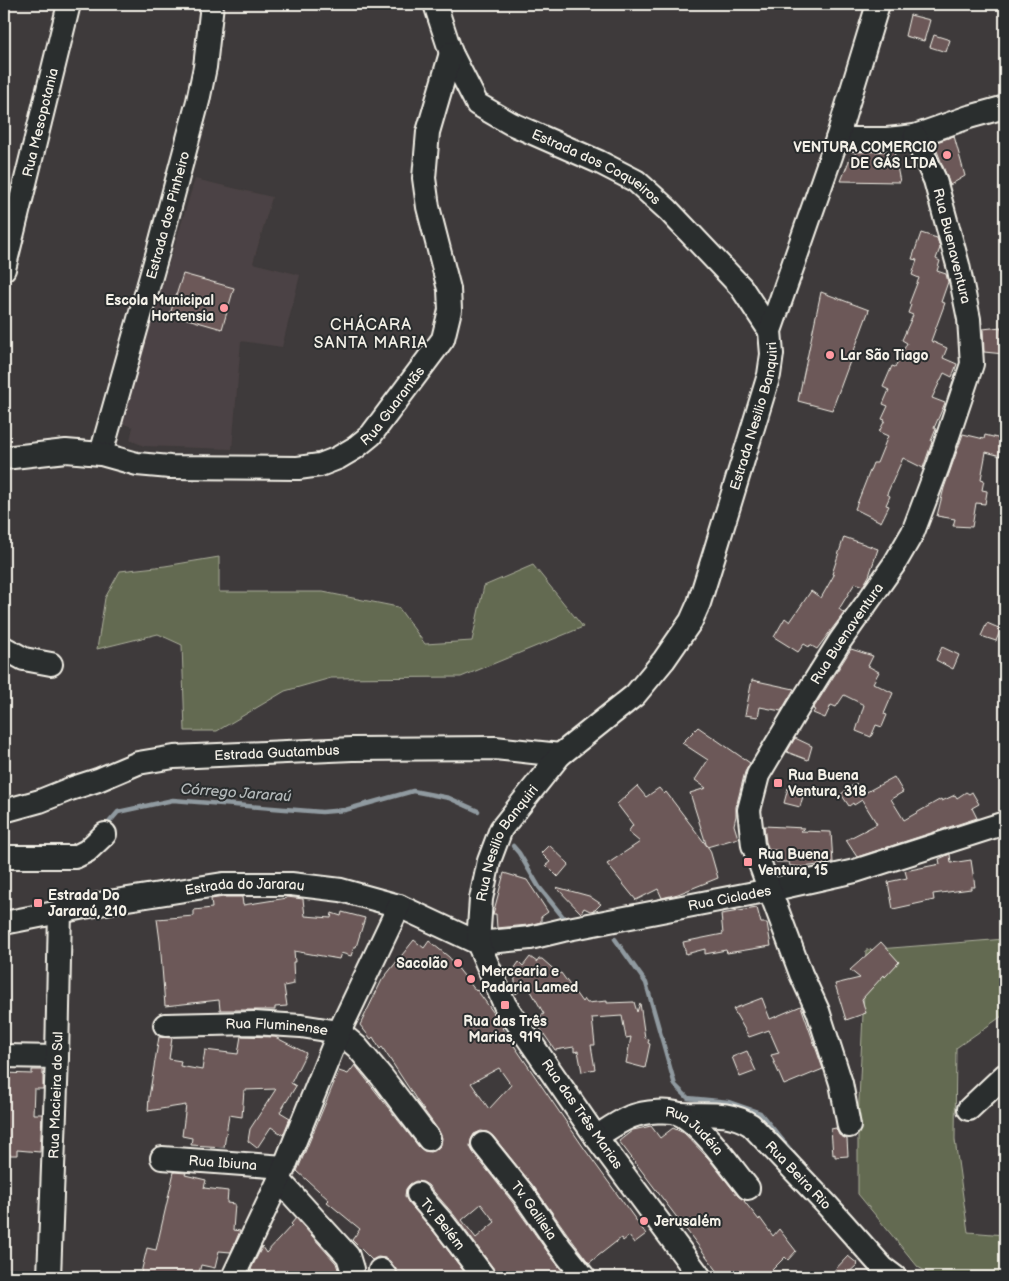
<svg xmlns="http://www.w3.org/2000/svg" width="1009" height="1281" viewBox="0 0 1009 1281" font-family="'Balsamiq Sans',sans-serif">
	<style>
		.built { fill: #4c4344 }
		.green { fill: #636b51; stroke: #acae9c }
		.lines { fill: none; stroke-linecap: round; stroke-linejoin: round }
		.stream { stroke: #909aa0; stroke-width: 4.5 }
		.building { fill: #6c5958; stroke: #f4f1e8; fill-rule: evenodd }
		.minor-casing { stroke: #f4f1e8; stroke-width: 26 }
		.minor { stroke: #2a2d2e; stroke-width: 22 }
		.poi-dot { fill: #ff9aa2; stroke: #2a2d2e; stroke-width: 2 }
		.labels { text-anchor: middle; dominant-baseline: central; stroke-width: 4; stroke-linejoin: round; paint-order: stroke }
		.street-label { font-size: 14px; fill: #f4f1e8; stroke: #2a2d2e }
		.poi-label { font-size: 14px; font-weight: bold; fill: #f4f1e8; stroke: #2a2d2e; text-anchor: start }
		.water-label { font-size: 15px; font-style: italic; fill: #b2b7b8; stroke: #2a2d2e }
		.quarter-label { font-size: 16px; letter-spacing: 1px; fill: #f4f1e8; stroke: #2a2d2e }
	</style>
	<rect width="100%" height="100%" fill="#3e3a3b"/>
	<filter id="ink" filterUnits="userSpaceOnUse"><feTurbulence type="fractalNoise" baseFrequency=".02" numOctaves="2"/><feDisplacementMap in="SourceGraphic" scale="10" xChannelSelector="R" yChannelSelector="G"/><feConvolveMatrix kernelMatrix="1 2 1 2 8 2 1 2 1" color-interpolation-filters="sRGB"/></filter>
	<g filter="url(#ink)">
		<polygon class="built" points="195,179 272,197 253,263 300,275 282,347 241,341 232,449 144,446 130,440 133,427 120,423"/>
		<g class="green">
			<polygon points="219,557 219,592 323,592 398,607 425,644 472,641 484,586 533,565 583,627 461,677 331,678 285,691 217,731 185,731 182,645 158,634 97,649 105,598 120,571 165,566"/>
			<polygon points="1005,939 1005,1014 956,1048 955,1140 968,1232 1005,1235 1005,1277 935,1277 918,1267 858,1194 858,1121 866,950"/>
		</g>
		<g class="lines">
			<g class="stream">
				<polyline points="105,827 118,812 173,800 322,812 345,810 413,791 449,798 478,811"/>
				<polyline points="513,846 519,853 539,887 567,922"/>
				<polyline points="615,939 646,983 675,1085 688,1098 728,1102 760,1113 797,1158"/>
			</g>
		</g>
		<g class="building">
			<polygon points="910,15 930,20 924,41 905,36"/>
			<polygon points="934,35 950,40 946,52 930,47"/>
			<polygon points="954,136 965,176 950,185 934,143"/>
			<polygon points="894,151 900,182 841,181 851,156 858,152"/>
			<polygon points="921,233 937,238 940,248 936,259 940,261 937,271 946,274 948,282 941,302 945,303 931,341 947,348 943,358 957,364 952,377 944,373 932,398 945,403 934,428 936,429 931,441 932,442 923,468 903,458 887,494 890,496 886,505 889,506 881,522 855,509 873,463 877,463 888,436 879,432 885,420 882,419 888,406 883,404 889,390 883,387 892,366 895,367 907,343 902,340 913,315 908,313 911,305 909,304 919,278 912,275 917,260 912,259"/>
			<polygon points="183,274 234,288 222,329 170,314"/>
			<polygon points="821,292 869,310 832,410 798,401"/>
			<polygon points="1001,327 1004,354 984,352 983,329"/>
			<polygon points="963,434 984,439 985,435 1005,440 1005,457 986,452 981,479 984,480 982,490 987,491 987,492 985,504 976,503 972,527 953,526 955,519 937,516 944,488"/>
			<polygon points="844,537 878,549 869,576 863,586 855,583 839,609 844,613 817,649 810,645 809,647 804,644 798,652 774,637 785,618 790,622 811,591 821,598 834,575 832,574"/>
			<polygon points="987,623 1001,629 996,641 981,636"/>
			<polygon points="942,647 959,655 953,669 936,660"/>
			<polygon points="851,649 873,656 868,666 879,672 873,683 893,693 884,714 887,715 882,727 876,725 871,737 856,731 864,705 844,695 836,707 831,705 825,718 813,713 815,710 813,709"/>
			<polygon points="752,680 794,689 781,711 760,707 758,717 745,715"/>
			<polygon points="698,727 750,763 745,772 736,807 736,816 734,825 738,838 707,847 690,793 706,788 695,780 708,760 682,743"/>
			<polygon points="795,738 812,746 808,760 787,752"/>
			<polygon points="894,777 903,792 891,799 904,820 941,799 942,801 955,795 957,798 966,792 969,794 972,792 979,804 972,808 977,818 857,857 846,840 877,824 862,800 854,805 853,803 849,806 841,794 856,783 863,794"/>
			<polygon points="637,786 646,797 659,788 664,794 666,792 710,850 718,878 678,894 662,898 658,889 636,900 607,864 640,842 628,832 633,825 617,804"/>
			<polygon points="788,788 801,792 800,795 803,796 800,807 784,803"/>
			<polygon points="764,826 805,828 800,831 831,832 833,863 803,867 790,866 789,862 776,862 777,850 769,850 766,842"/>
			<polygon points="549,845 569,864 558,877 546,865 550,862 541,853"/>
			<polygon points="950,854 951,863 971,860 975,887 971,887 971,889 933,894 934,900 893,909 888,882 907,878 905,871 940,864 939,859"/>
			<polygon points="504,873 527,880 548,912 541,917 541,922 528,925 497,928 496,914 493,914"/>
			<polygon points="556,887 589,896 601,904 595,910 590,911 584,908 581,913"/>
			<polygon points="224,897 242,897 243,905 287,898 287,897 303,899 305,916 331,918 332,913 341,916 342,912 365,918 356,947 354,947 351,956 341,953 339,959 294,951 295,962 293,962 294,984 284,986 287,1006 275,1007 275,1010 220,1010 219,1000 165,1006 160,941 157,919 194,916 194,910 212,908 211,899"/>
			<polygon points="757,908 761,923 767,923 771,946 727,953 726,950 705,954 705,949 686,954 683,942 723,934 721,914"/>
			<path d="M 414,940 L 424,948 L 429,941 L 449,957 L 476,991 L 477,990 L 504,1027 L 502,1028 L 586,1151 L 646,1234 L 634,1243 L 629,1236 L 623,1241 L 621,1238 L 589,1263 L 571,1239 L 534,1187 L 493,1136 L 487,1132 L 481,1131 L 474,1134 L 471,1140 L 470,1146 L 473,1152 L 513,1203 L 549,1254 L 567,1277 L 497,1277 L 494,1269 L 454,1215 L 428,1185 L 423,1182 L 416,1181 L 410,1184 L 406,1189 L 405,1196 L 408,1202 L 434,1232 L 468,1277 L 399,1277 L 396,1269 L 390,1261 L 385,1258 L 378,1257 L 372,1260 L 352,1240 L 360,1229 L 327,1202 L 329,1200 L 297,1171 L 339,1071 L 348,1074 L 355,1065 L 419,1147 L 424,1151 L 430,1152 L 436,1150 L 441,1145 L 442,1138 L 439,1131 L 418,1102 L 382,1047 L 380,1049 L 373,1037 L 371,1039 L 360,1025 L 382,980 ZM 499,1068 L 511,1085 L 489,1109 L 471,1083 ZM 481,1204 L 495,1222 L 476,1238 L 462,1220 Z"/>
			<polygon points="881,942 899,962 885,977 884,975 862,999 866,1013 846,1020 835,984 860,978 850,970"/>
			<polygon points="530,957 537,962 539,959 542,959 559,974 561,973 582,1002 584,999 587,1003 607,1001 607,1003 634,1002 637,1012 640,1003 645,1038 649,1039 648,1043 650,1044 645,1068 626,1063 631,1037 626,1038 622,1016 592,1018 595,1045 591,1045 595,1069 582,1072 578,1051 574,1052 574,1047 555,1050 537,1024 545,1024 540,1016 544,1014 527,984 516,994 514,969 519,962 523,966"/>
			<polygon points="762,998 770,1019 801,1006 823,1069 784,1085 771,1055 779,1053 769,1030 749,1037 733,1009"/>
			<polygon points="241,1036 275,1037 306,1053 291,1083 296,1086 280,1112 290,1118 283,1135 271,1127 257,1148 248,1141 250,1129 276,1089 244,1090 242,1117 229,1115 224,1147 191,1145 192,1138 182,1136 186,1105 148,1111 149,1097 159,1037 172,1038 169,1059 181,1061 180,1066 202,1070 205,1050 238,1054"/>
			<polygon points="747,1051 756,1071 740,1077 732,1057"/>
			<polygon points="32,1070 43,1070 43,1089 34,1089 33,1114 42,1114 40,1152 17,1150 17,1155 4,1155 4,1073 32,1074"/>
			<polygon points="651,1126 660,1138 673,1128 684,1133 708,1158 738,1196 745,1200 744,1201 759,1220 760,1218 773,1236 779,1229 796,1251 788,1260 785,1257 765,1277 722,1277 619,1141 633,1130"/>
			<polygon points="836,1128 839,1135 847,1139 848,1156 835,1157 835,1154 833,1155 831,1129"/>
			<polygon points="174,1172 186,1173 185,1175 206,1180 204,1188 228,1191 227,1203 235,1204 233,1230 240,1231 231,1252 219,1251 215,1268 201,1265 198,1277 140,1277 147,1248 156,1250"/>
			<polygon points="296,1218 336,1263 338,1269 337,1277 257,1277 251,1269 262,1247 266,1253 292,1225 291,1224"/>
			<polygon points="848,1256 858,1264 844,1277 828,1277"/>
		</g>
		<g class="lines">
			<g class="minor-casing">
				<g id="minor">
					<path id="s1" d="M 435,4 L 451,53 L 477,104 L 510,123 L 599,162 L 636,181 L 668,210 L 741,287 L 770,331"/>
					<polyline points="837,139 887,139 915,136 969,117 1005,107"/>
					<path id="s2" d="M 4,269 L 69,4"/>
					<path id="s3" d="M 101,454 L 159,248 L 198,101 L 205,67 L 212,4"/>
					<path id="s4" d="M 4,458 L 66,451 L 101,454 L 137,464 L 170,467 L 298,468 L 320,465 L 338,458 L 355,448 L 371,435 L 443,339 L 450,310 L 449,289 L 428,207 L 424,178 L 428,132 L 451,53"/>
					<polyline points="4,648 24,659 51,664"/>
					<path id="s5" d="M 4,811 L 40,801 L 70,789 L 98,780 L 138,763 L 174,757 L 352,749 L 495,748 L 560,755"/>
					<polyline points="4,857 75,857 87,851 105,834"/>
					<path id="s6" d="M 4,923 L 115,901 L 223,884 L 291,884 L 341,890 L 399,906 L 478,943 L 530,938 L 563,930 L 770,890 L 855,871 L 1005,823"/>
					<path id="s7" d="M 165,1025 L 254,1023 L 301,1026 L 339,1032 L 357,1047 L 382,1077 L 429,1139"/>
					<polyline points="4,1056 57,1057"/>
					<polyline points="969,1109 1005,1075"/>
					<path id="s8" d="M 682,1114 C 708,1115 729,1111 751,1125 L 826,1204 L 883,1268 L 895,1277"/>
					<path id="s9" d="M 849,1126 L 841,1083 L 818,1011 L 801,974 L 753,845 L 749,810 L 758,775 L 798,708 L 840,641 L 895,563 L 913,532 L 938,466 L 972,364 L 969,319 L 958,265 L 935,180 L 915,136"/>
					<path id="s10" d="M 596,1137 C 607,1130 618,1122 630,1117 C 643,1112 672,1108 683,1116 C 707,1131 730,1166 748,1188"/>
					<path id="s11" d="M 483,1144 L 524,1195 L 560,1247 L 584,1277"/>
					<path id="s12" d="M 162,1158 L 284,1167"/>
					<polyline points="279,1180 348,1256 352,1269 350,1277"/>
					<path id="s13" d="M 418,1194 L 444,1224 L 484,1277"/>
					<polyline points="380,1270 386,1277"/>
					<path id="s14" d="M 49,1277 L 57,1057 L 60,911"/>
					<polyline points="233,1277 279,1180 339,1032 399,906"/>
					<path id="s15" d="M 700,1277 L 596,1137 L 505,1005 L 478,943 L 481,899 L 489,861 L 501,829 L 560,755 L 635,695 L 664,660 L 691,621 L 699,603 L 714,555 L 769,375 L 772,354 L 770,331 L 837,139 L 878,4"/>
				</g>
			</g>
			<use href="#minor" class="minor"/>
		</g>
	</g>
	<g class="poi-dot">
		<circle cx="947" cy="155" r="5"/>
		<circle cx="224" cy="308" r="5"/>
		<circle cx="830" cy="355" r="5"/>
		<rect x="773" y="778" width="10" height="10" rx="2.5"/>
		<rect x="743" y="857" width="10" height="10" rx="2.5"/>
		<rect x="33" y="898" width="10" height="10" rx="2.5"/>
		<circle cx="458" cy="963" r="5"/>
		<circle cx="471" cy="979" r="5"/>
		<rect x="500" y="1000" width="10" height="10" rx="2.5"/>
		<circle cx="644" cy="1221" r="5"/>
	</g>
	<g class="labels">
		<g class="street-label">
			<text stroke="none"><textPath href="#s2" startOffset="151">Rua Mesopotania</textPath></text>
			<text stroke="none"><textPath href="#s1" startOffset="244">Estrada dos Coqueiros</textPath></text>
			<text stroke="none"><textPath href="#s3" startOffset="248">Estrada dos Pinheiro</textPath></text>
			<text transform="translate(952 246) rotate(76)">Rua Buenaventura</text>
			<text stroke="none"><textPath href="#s4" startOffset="414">Rua Guarantãs</textPath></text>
			<text stroke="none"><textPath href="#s15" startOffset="1018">Estrada Nesilio Banquiri</textPath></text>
			<text stroke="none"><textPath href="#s9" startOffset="536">Rua Buenaventura</textPath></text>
			<text stroke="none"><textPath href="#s5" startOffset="282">Estrada Guatambus</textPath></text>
			<text stroke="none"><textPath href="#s15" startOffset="509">Rua Nesilio Banquiri</textPath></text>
			<text stroke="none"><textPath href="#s6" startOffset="244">Estrada do Jararau</textPath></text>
			<text stroke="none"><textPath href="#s6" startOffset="744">Rua Ciclades</textPath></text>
			<text stroke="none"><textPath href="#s7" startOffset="112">Rua Fluminense</textPath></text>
			<text stroke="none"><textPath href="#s14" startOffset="182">Rua Macieira do Sul</textPath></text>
			<text transform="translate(582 1114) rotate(55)">Rua das Três Marias</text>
			<text stroke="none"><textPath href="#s10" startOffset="111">Rua Judéia</textPath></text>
			<text stroke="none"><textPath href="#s12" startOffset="61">Rua Ibiuna</textPath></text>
			<text stroke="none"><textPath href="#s8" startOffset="140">Rua Beira Rio</textPath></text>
			<text stroke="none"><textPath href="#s11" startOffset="84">Tv. Galileia</textPath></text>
			<text stroke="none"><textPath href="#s13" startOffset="39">Tv. Belém</textPath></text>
		</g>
		<g class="poi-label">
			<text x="937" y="147" text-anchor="end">VENTURA COMERCIO<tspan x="937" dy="16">DE GÁS LTDA</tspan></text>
			<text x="214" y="300" text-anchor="end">Escola Municipal<tspan x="214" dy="16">Hortensia</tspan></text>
			<text x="840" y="355">Lar São Tiago</text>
			<text x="788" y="775">Rua Buena<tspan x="788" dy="16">Ventura, 318</tspan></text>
			<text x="758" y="854">Rua Buena<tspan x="758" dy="16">Ventura, 15</tspan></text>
			<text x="48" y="895">Estrada Do<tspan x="48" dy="16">Jararaú, 210</tspan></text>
			<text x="448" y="963" text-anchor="end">Sacolão</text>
			<text x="481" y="971">Mercearia e<tspan x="481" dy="16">Padaria Lamed</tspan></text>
			<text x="505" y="1021" text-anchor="middle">Rua das Três<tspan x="505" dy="16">Marias, 919</tspan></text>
			<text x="654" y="1221">Jerusalém</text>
		</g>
		<g class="water-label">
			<text transform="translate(236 793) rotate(4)">Córrego Jararaú</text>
		</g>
		<g class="quarter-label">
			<text x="371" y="325">CHÁCARA<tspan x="371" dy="18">SANTA MARIA</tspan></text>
		</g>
	</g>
	<rect width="1009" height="1281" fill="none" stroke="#2a2d2e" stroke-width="20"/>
	<rect x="10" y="10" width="989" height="1261" fill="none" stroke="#f4f1e8" stroke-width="2" filter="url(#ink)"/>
</svg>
